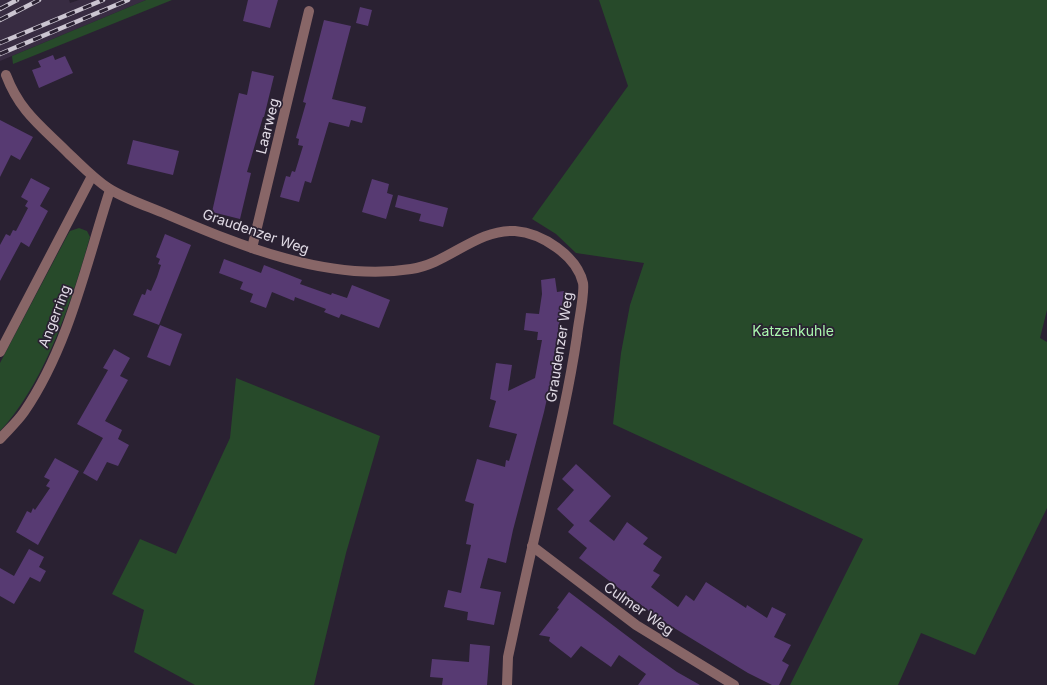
<svg xmlns="http://www.w3.org/2000/svg" width="1047" height="685" viewBox="0 0 1047 685" font-family="Inter,sans-serif">
	<style>
		.built { fill: #382c42 }
		.green { fill: #274a2a }
		.building { fill: #573a72 }
		.lines { fill: none; stroke-linecap: round; stroke-linejoin: round }
		.minor { stroke: #886667; stroke-width: 10 }
		.rail-casing { stroke: #cbc5d1; stroke-width: 4.5 }
		.rail { stroke: #2a2132; stroke-width: 3; stroke-dasharray: 9; stroke-linecap: butt }
		.labels { text-anchor: middle; dominant-baseline: central; stroke-width: 3.5; stroke-linejoin: round; paint-order: stroke }
		.street-label { font-size: 14px; fill: #e0dae5; stroke: #2a2132 }
		.park-label { font-size: 14px; fill: #aaf8ae; stroke: #2a2132 }
	</style>
	<rect width="100%" height="100%" fill="#2a2132"/>
	<polygon class="built" points="0,0 69,0 70,3 79,0 146,0 0,61"/>
	<g class="green">
		<polygon points="146,0 172,0 13,64 12,56"/>
		<polygon points="599,0 1047,0 1047,310 1040,338 1047,342 1047,508 975,655 921,633 898,685 790,685 863,539 613,424 621,353 630,305 644,263 576,253 556,234 532,219 628,86"/>
		<path d="M 79,228 L 87,231 L 90,237 C 72,300 45,383 0,431 L 0,363 L 67,236 L 70,231 Z"/>
		<polygon points="236,378 380,436 346,553 314,685 195,685 134,652 144,610 112,594 140,539 176,554 230,438"/>
	</g>
	<g class="building">
		<polygon points="248,0 278,0 270,28 243,21"/>
		<polygon points="360,7 372,10 368,26 356,23"/>
		<polygon points="324,20 351,26 332,99 366,107 362,123 351,120 349,127 329,122 311,183 305,181 299,202 280,197 286,176 290,177 292,171 295,172 303,146 298,145 299,139 296,138 306,103 303,102"/>
		<polygon points="53,55 55,60 65,56 73,73 39,88 32,70 41,67 38,61"/>
		<polygon points="252,71 274,76 264,117 263,117 247,172 251,173 240,219 212,212 239,93 247,95"/>
		<polygon points="0,120 33,137 20,160 11,155 0,177"/>
		<polygon points="133,140 179,151 173,175 127,164"/>
		<polygon points="31,178 50,188 40,206 48,211 29,247 21,242 0,281 0,245 6,234 10,236 13,230 16,231 28,208 25,206 28,201 21,197"/>
		<polygon points="372,179 389,184 387,193 393,195 386,219 362,212"/>
		<polygon points="398,195 448,208 443,227 419,221 421,214 395,207"/>
		<polygon points="165,234 191,245 159,325 133,315 142,294 145,295 147,289 151,291 157,277 161,265 158,264 160,259 156,257"/>
		<polygon points="224,259 261,273 264,265 302,280 300,284 331,295 332,293 347,298 352,285 390,300 379,328 341,314 339,318 324,312 326,309 295,297 294,301 272,292 266,308 250,302 253,294 240,289 243,282 219,273"/>
		<polygon points="555,278 557,292 564,291 550,385 544,412 513,530 506,563 488,558 480,588 501,592 494,625 467,620 468,612 444,607 448,590 461,593 471,545 466,544 474,504 465,501 477,459 505,467 506,460 509,461 517,434 489,427 496,401 490,399 496,363 512,365 508,391 535,378 542,340 537,340 538,332 524,330 526,313 539,314 542,294 541,280"/>
		<polygon points="160,325 182,334 170,366 147,357"/>
		<polygon points="114,349 130,358 120,376 128,380 105,421 122,430 118,439 129,445 118,466 107,462 97,481 83,473 103,438 77,424 108,370 103,368"/>
		<polygon points="55,458 79,471 38,545 16,532 27,511 31,513 33,508 35,510 50,488 46,486 50,480 44,477"/>
		<polygon points="576,464 611,496 589,521 614,541 627,522 648,538 643,544 662,557 653,571 660,575 651,587 678,607 686,595 694,601 706,582 746,608 747,605 767,618 772,607 786,614 774,637 791,645 782,661 789,665 779,685 772,685 748,673 661,620 579,558 587,548 568,532 574,525 557,509 574,490 562,479"/>
		<polygon points="29,549 44,557 39,567 46,571 40,582 30,577 14,604 0,596 0,568 14,576"/>
		<polygon points="569,592 643,648 677,672 700,685 638,685 646,674 619,655 611,667 581,646 571,658 549,641 550,637 539,635 559,609 557,608"/>
		<polygon points="470,644 490,646 487,685 442,685 443,678 430,677 432,659 469,662"/>
	</g>
	<g class="lines">
		<g class="minor">
			<path d="M 6,75 C 20,112 41,126 68,153 C 81,165 93,178 108,188 C 125,199 147,206 166,214 C 241,246 328,282 411,269 C 448,264 476,229 515,231 C 542,233 577,256 583,283 C 585,293 578,324 577,336 C 568,397 553,457 539,518 C 528,564 518,611 508,657 L 507,685"/>
			<polyline points="252,248 309,11"/>
			<polyline points="0,352 92,176"/>
			<path d="M 0,439 C 8,430 17,422 24,412 C 69,346 86,264 110,190"/>
			<polyline points="532,546 636,625 734,685"/>
		</g>
		<g class="rail-casing">
			<g id="rail">
				<polyline points="0,9 17,0"/>
				<polyline points="0,20 39,0"/>
				<polyline points="0,43 103,0"/>
				<polyline points="0,54 128,0"/>
			</g>
		</g>
		<use href="#rail" class="rail"/>
	</g>
	<g class="labels">
		<g class="street-label">
			<text transform="translate(267 126) rotate(-76)">Laarweg</text>
			<text transform="translate(256 231) rotate(19)">Graudenzer Weg</text>
			<text transform="translate(54 316) rotate(-69)">Angerring</text>
			<text transform="translate(559 347) rotate(-81)">Graudenzer Weg</text>
			<text transform="translate(639 608) rotate(35)">Culmer Weg</text>
		</g>
		<g class="park-label">
			<text x="793" y="330">Katzenkuhle</text>
		</g>
	</g>
</svg>
